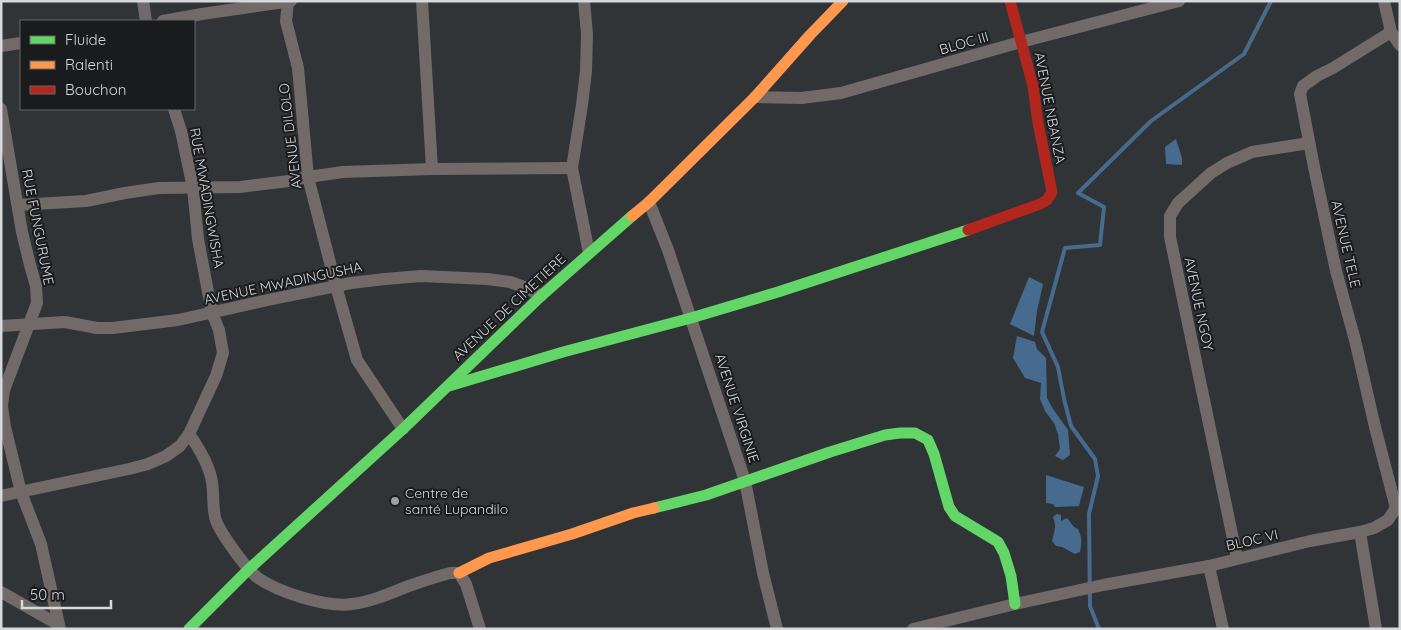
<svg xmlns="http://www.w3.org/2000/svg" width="1401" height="630" viewBox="0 0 1401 630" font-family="Quicksand,sans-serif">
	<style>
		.water { fill: #476b8e }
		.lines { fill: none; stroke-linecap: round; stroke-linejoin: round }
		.stream { stroke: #476b8e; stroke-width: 4 }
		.street { stroke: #716a68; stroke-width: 12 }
		.fast { stroke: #63d668; stroke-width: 11 }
		.slow { stroke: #ff974d; stroke-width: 11 }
		.jam { stroke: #b3261e; stroke-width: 11 }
		.poi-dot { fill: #9c9fa2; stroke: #191b1d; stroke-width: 2 }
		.labels { text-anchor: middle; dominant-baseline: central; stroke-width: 4; stroke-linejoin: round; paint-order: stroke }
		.street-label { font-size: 14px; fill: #d6d8dc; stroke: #191b1d }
		.poi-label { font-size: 14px; fill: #d6d8dc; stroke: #191b1d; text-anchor: start }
	</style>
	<rect width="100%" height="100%" fill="#313436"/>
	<g class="water">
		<polygon points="1176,139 1182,158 1182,165 1166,164 1165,147"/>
		<polygon points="1029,277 1043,284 1037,311 1034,336 1010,324"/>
		<polygon points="1017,336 1035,342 1037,349 1046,358 1047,398 1053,409 1068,430 1070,455 1063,460 1055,456 1060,449 1058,434 1054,423 1045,411 1040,399 1041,383 1025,378 1013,358"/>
		<polygon points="1046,475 1084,487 1079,506 1055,507 1053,504 1046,503"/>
		<path d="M 1057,514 L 1061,515 L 1061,521 L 1067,518 L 1074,527 L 1078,529 C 1082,537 1082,543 1080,552 L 1075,554 L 1062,547 L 1056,546 L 1052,541 C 1054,531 1057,528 1053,517 Z"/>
	</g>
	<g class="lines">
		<polyline class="stream" points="1099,629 1090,606 1089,514 1098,476 1095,459 1071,426 1064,399 1058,367 1042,332 1065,248 1100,245 1104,207 1078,193 1151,121 1244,54 1271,1"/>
		<g class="street">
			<polyline points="143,1 146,21"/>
			<polyline points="288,1 286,21 298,68 308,177 336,286 357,360 403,429"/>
			<polyline points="422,1 432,169"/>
			<polyline points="584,1 587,34 586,71 582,105 572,168 589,253"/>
			<polyline points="1384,1 1391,32 1400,45"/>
			<polyline points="163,21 202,14 291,1"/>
			<polyline points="1391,32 1333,68 1317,76 1303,86 1300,94 1314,167 1336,271 1355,340 1375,427 1396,508"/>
			<polyline points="1,46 21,43"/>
			<polyline points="755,97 802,98 841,93 1021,42 1179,1"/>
			<polyline points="1,109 22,232 30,265 36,286 37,303 4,390 2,406 5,427 21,492 41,544 60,629"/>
			<polyline points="649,202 668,250 745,481 763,573 777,629"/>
			<polyline points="18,205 86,201 125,193 159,188 240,187 289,181 308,177 343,172 432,169 572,168"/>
			<polyline points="1,326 65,322 97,328 113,328 178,320 268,300 351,283 385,279 421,276 487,279 510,282 527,288 541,296"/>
			<path d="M 189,434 C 199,448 209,464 212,482 C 214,493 212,514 217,523 C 222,535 247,570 258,578 C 278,592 327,608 352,604 C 370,602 389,594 406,587 C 420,582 435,577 450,573 L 459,573 L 466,584 L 480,629"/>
			<polyline points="1,496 129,469 148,464 166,456 180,446 189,434 216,376 223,353 219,330 212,313 198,239 193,188 181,131 174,109"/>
			<polyline points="1360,532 1376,629"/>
			<polyline points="1237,558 1170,237 1170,216 1178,203 1211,173 1227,163 1252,152 1309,143"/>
			<polyline points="1209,566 1223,629"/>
			<polyline points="1,592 59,625"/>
			<polyline points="913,629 1015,604 1103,585 1209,566 1310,541 1360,532 1374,528 1388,520 1396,508 1400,506"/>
		</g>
		<g class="fast">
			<polyline points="449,386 563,352 691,318 778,292 968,230"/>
			<polyline points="654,508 706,495 830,452 885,435 900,433 915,433 928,440 934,454 949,507 955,516 998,542 1004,553 1011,576 1015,604"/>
			<polyline points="189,629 249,569 403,429 541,296 632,216"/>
		</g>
		<g class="slow">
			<polyline points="632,216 649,202 755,97 810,35 843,1"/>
			<polyline points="459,573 489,558 572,534 633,513 654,508"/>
		</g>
		<polyline class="jam" points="968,230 1040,204 1047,200 1052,192 1038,123 1033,86 1010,1"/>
	</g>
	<circle class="poi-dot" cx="395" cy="501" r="5"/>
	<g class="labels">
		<g class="street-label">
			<text transform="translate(964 43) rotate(-16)">BLOC III</text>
			<text transform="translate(1050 108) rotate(79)">AVENUE NBANZA</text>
			<text transform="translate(290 136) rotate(-97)">AVENUE DILOLO</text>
			<text transform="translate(207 198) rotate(80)">RUE MWADINGWISHA</text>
			<text transform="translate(38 227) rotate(79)">RUE FUNGURUME</text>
			<text transform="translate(1346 244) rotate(77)">AVENUE TELE</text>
			<text transform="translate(283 283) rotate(-12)">AVENUE MWADINGUSHA</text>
			<text transform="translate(1199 304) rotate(78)">AVENUE NGOY</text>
			<text transform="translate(509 307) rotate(-43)">AVENUE DE CIMETIERE</text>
			<text transform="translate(737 408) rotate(72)">AVENUE VIRGINIE</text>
			<text transform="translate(1252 540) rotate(-13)">BLOC VI</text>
		</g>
		<g class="poi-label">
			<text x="405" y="493">Centre de<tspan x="405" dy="16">santé Lupandilo</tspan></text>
		</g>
	</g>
	<rect width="1401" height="630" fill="none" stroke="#d6d8dc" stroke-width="5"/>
	<rect x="20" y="20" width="175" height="90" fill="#191b1d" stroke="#656769"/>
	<rect x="30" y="36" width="25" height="8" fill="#63d668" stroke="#656769"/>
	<text x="65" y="45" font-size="15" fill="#d6d8dc">Fluide</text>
	<rect x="30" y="61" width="25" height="8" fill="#ff974d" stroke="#656769"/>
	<text x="65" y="70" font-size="15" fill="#d6d8dc">Ralenti</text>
	<rect x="30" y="86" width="25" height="8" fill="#b3261e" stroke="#656769"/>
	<text x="65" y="95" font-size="15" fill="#d6d8dc">Bouchon</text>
	<path d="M22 600v8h89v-8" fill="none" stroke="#d6d8dc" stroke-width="2.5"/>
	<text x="30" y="600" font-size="15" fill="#d6d8dc" stroke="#191b1d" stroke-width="4" paint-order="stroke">50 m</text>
</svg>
